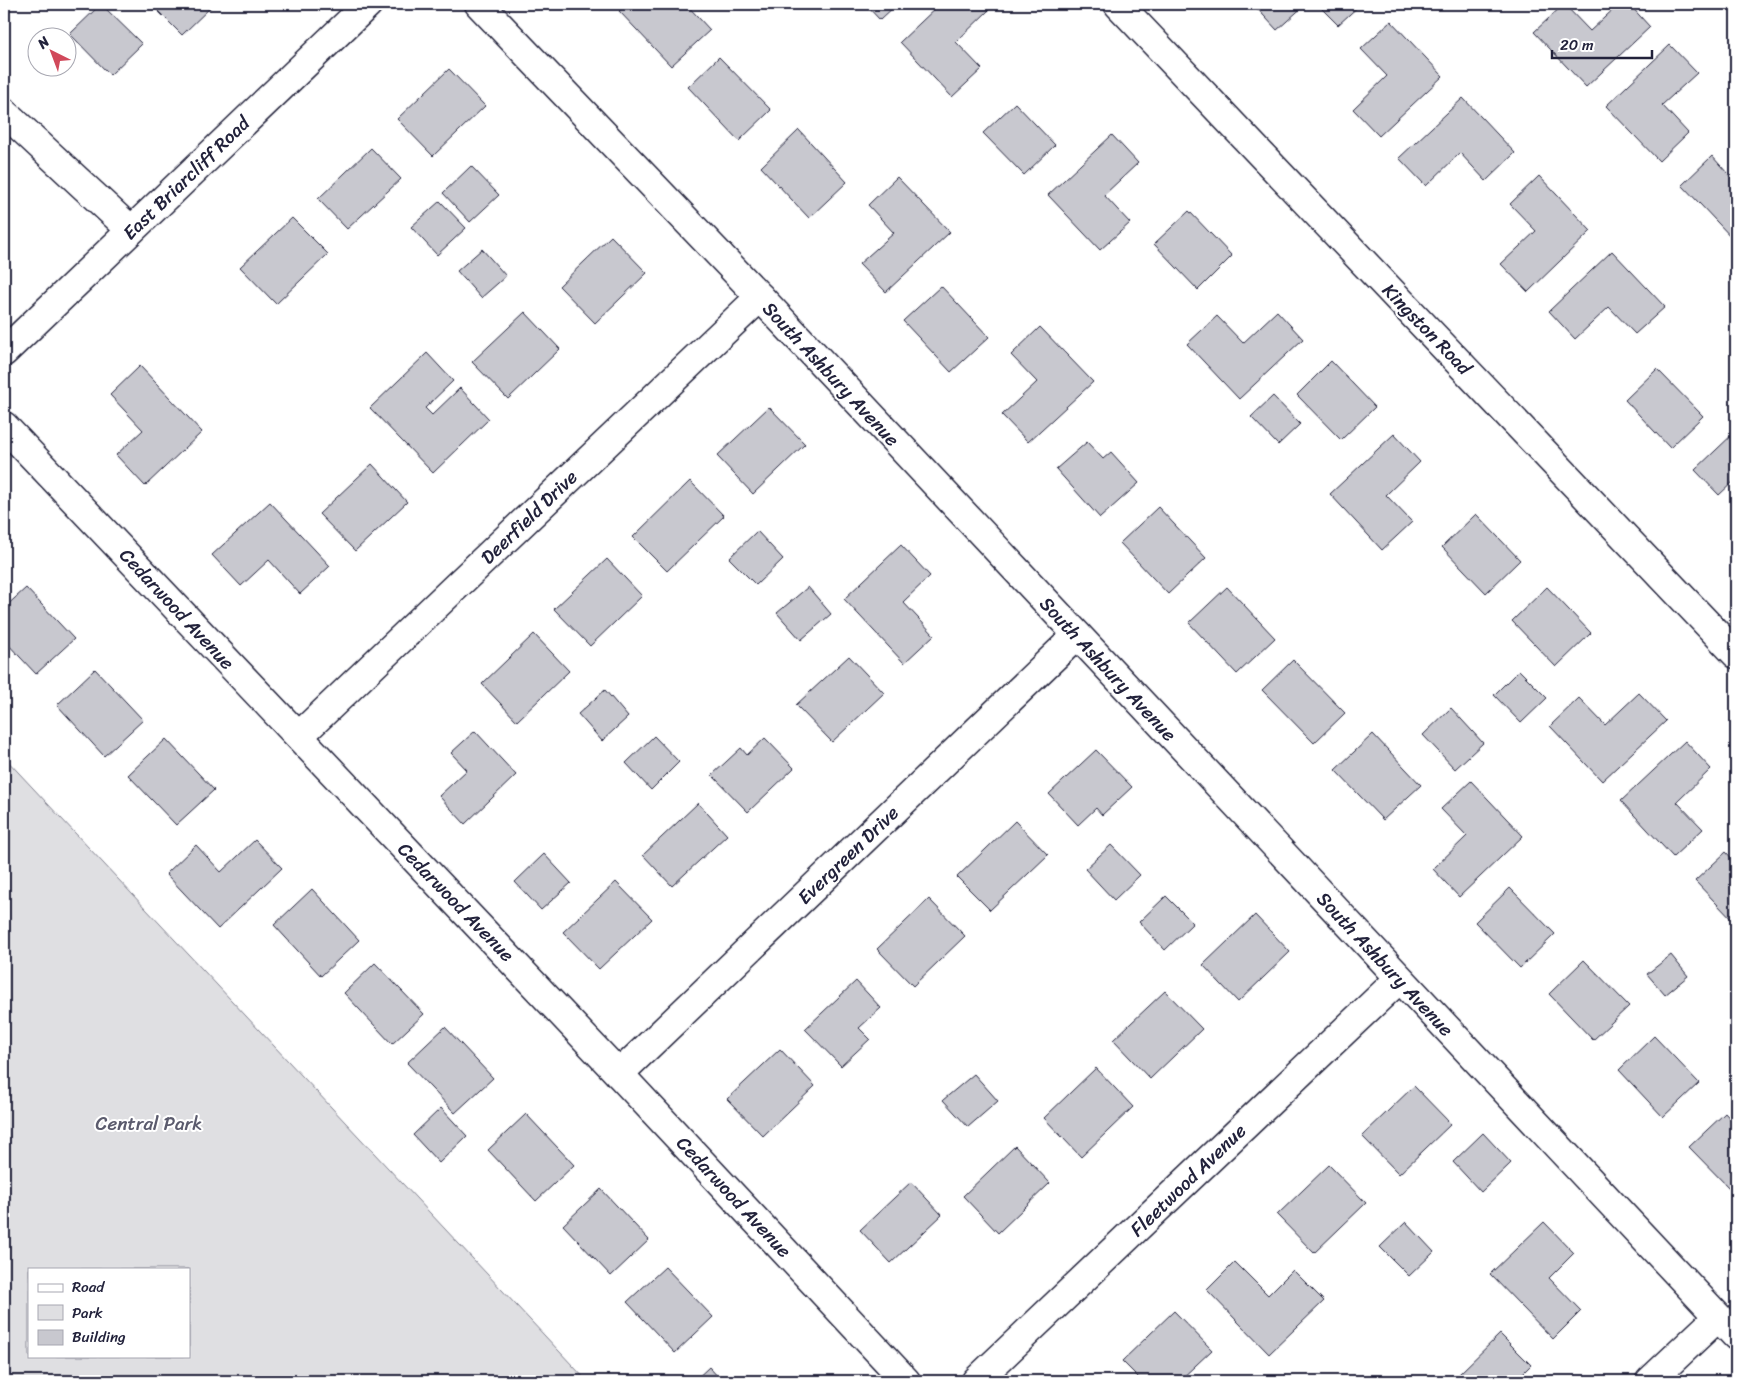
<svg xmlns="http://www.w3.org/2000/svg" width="1740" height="1385" viewBox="0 0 1740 1385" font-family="Sriracha,sans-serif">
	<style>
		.green { fill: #dfdfe2; stroke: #80808e; fill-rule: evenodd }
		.building { fill: #c8c8cf; stroke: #22223b }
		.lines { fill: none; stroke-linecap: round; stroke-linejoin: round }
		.street-casing { stroke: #22223b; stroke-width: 31 }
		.secondary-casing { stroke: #22223b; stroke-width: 31 }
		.street { stroke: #fff; stroke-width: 28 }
		.secondary { stroke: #fff; stroke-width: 28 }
		.labels { text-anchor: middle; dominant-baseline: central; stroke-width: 4; stroke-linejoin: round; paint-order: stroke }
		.street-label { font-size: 19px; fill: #22223b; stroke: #fff }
		.park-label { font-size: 19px; fill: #5b5b6d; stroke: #fff }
	</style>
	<rect width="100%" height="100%" fill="#fff"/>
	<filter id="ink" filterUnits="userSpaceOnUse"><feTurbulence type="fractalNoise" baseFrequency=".02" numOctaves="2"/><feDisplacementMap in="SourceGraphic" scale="10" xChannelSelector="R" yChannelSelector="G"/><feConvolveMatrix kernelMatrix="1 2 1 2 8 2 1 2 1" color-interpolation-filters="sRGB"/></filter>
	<g filter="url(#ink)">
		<path class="green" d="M 4,757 L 587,1381 L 4,1381 ZM 29,1269 L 189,1269 L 189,1356 L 29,1356 Z"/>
		<g class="building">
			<polygon points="101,4 142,44 110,75 70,34"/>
			<polygon points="151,4 214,4 182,35"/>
			<polygon points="627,4 686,4 710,30 671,66 619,11"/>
			<polygon points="865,4 897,4 880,20"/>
			<polygon points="940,4 985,4 990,9 956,42 982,69 952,97 900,42"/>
			<polygon points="1253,4 1306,4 1277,30"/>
			<polygon points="1317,4 1361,4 1338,25"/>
			<polygon points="1564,4 1590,31 1619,4 1629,4 1650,27 1586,87 1534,32"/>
			<polygon points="1391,21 1443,76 1379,136 1353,109 1387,76 1361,49"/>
			<polygon points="1670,45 1697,73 1662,105 1688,133 1659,161 1606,106"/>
			<polygon points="719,57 771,110 739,141 688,87"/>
			<polygon points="449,69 485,106 433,156 397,119"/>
			<polygon points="1463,98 1515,153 1486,181 1460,153 1426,186 1399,158"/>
			<polygon points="1015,103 1055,145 1024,175 983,133"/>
			<polygon points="799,130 847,182 809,218 761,167"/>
			<polygon points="1112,135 1138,163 1104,195 1130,223 1100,250 1048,195"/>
			<polygon points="371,148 401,179 347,229 318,199"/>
			<polygon points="1712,156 1736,183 1736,238 1734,240 1682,185"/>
			<polygon points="471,166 499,195 470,222 443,193"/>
			<polygon points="1539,176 1591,231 1528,292 1501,264 1536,231 1510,204"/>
			<polygon points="897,177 950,232 886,292 859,264 894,233 868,205"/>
			<polygon points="440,201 466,228 437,255 411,227"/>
			<polygon points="1189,211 1232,256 1198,290 1154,244"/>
			<polygon points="292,218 328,254 276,304 240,267"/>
			<polygon points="611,236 647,273 595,323 559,286"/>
			<polygon points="482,249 506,276 481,298 457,271"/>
			<polygon points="1612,251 1665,307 1635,334 1609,307 1575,339 1549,311"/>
			<polygon points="941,286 989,337 951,372 903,321"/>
			<polygon points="1277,311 1303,339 1239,399 1187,344 1217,316 1243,343"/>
			<polygon points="525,312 560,349 508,399 472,362"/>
			<polygon points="1040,327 1093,382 1028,442 1002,415 1037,382 1011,355"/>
			<polygon points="427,353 453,381 425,408 432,415 460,388 489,419 433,473 370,408"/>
			<polygon points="1331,361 1375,407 1341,440 1297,395"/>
			<polygon points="140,366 202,432 145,486 116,455 143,430 110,395"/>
			<polygon points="1657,369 1703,416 1670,448 1625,400"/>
			<polygon points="1273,396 1300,424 1278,445 1251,417"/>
			<polygon points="769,407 805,444 753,494 717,456"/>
			<polygon points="1736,431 1736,479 1719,495 1695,470"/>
			<polygon points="1394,434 1420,462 1386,495 1412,522 1382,550 1330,494"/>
			<polygon points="1087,442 1103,459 1111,452 1139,483 1100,518 1056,469"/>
			<polygon points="372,464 407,502 355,551 319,514"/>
			<polygon points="690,481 724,516 667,571 633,537"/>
			<polygon points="270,502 330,566 300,594 269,560 241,586 212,555"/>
			<polygon points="1158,507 1206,558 1168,594 1120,543"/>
			<polygon points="1476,514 1520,560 1486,593 1442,547"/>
			<polygon points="757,531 783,559 756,585 729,558"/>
			<polygon points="901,545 930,576 903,602 934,635 904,663 844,599"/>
			<polygon points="607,559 642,596 590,646 554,609"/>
			<polygon points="808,587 831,614 801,640 777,613"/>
			<polygon points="1227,587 1275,638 1237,674 1189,623"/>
			<polygon points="1547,587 1591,633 1556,667 1512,621"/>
			<polygon points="26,588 74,639 36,674 4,640 4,608"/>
			<polygon points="534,634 569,671 517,721 482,684"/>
			<polygon points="849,656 884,693 832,742 796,705"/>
			<polygon points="1293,660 1345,713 1314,743 1262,690"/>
			<polygon points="95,669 143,720 104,756 57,705"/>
			<polygon points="1519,670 1547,698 1521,723 1494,695"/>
			<polygon points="605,690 628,717 602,741 578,714"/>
			<polygon points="1639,693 1666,721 1602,781 1550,726 1579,698 1605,725"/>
			<polygon points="1451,708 1483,743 1455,769 1423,735"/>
			<polygon points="475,731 516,775 465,824 439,796 467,770 451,753"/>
			<polygon points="1373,734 1421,785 1383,820 1335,770"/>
			<polygon points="654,736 679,762 651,790 626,763"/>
			<polygon points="765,738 794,768 748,812 712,775 741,748 747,755"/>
			<polygon points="166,739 214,790 176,825 128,775"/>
			<polygon points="1685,741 1711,769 1677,802 1703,829 1673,857 1621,801"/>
			<polygon points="1096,750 1132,787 1102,815 1096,808 1078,825 1049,794"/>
			<polygon points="1471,781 1523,836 1459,897 1433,869 1467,836 1441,809"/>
			<polygon points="698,803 727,835 672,886 643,855"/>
			<polygon points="1015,821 1048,855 990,910 957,877"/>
			<polygon points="255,840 282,868 218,929 166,874 196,845 221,872"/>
			<polygon points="1111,845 1140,875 1114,900 1085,869"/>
			<polygon points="1726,852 1736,863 1736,924 1695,881"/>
			<polygon points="544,854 571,883 541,910 515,882"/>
			<polygon points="616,882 652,919 599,969 563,932"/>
			<polygon points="1510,888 1555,934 1520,968 1475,922"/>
			<polygon points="312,889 359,940 321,976 274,925"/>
			<polygon points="1166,896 1193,923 1165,950 1139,922"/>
			<polygon points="929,899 965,936 913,986 877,949"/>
			<polygon points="1255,915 1290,952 1238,1002 1203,965"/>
			<polygon points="1671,955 1688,976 1665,995 1647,974"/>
			<polygon points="1584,960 1629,1006 1593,1040 1549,994"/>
			<polygon points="375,963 424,1014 392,1044 344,993"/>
			<polygon points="856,981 881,1008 859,1028 870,1039 841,1066 805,1029"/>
			<polygon points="1165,991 1202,1029 1150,1079 1113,1040"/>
			<polygon points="445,1027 493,1078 455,1113 407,1063"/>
			<polygon points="1654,1036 1699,1083 1663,1117 1619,1070"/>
			<polygon points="780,1049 815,1086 763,1136 727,1099"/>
			<polygon points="1096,1068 1133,1107 1081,1157 1044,1118"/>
			<polygon points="974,1074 998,1101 968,1127 943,1100"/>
			<polygon points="1414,1086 1451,1124 1399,1174 1362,1136"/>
			<polygon points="441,1108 467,1136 439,1163 413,1135"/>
			<polygon points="1725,1113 1736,1125 1736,1191 1734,1193 1689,1147"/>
			<polygon points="526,1114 574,1165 536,1201 488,1150"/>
			<polygon points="1483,1133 1511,1163 1481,1192 1453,1162"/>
			<polygon points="1015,1146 1050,1183 998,1233 963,1196"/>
			<polygon points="1329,1165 1366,1203 1314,1253 1277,1215"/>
			<polygon points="911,1182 942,1215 891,1263 860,1230"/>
			<polygon points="601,1189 649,1240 611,1276 563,1225"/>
			<polygon points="1406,1222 1434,1252 1409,1276 1380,1247"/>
			<polygon points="1544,1222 1574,1253 1549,1278 1581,1311 1553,1339 1490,1274"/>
			<polygon points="1235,1262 1268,1295 1293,1270 1324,1301 1269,1354 1207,1290"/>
			<polygon points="665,1267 713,1317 675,1353 627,1302"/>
			<polygon points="1174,1311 1212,1350 1179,1381 1142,1381 1122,1361"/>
			<polygon points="1500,1334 1531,1365 1515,1381 1462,1381 1457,1376"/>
			<polygon points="709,1367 722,1381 694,1381"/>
		</g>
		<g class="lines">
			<g class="street-casing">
				<g id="street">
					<polyline points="479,4 760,297 1736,1336"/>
					<polyline points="1118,4 1736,654"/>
					<polyline points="4,112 131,230"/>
					<polyline points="4,426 619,1074 906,1381"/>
					<polyline points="299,736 760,297"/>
					<polyline points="619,1074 1077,635"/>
					<polyline points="976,1381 1399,979"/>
					<polyline points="1650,1381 1718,1317"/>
				</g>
			</g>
			<g class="secondary-casing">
				<polyline id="secondary" points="4,352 368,4"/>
			</g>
			<use href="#street" class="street"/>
			<use href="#secondary" class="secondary"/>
		</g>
	</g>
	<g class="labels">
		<g class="street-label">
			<text transform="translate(186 178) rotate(-44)">East Briarcliff Road</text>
			<text transform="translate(1427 329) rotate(46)">Kingston Road</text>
			<text transform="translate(831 374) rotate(47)">South Ashbury Avenue</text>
			<text transform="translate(529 517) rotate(-44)">Deerfield Drive</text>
			<text transform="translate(177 609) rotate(47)">Cedarwood Avenue</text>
			<text transform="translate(1108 669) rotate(47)">South Ashbury Avenue</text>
			<text transform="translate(848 855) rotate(-44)">Evergreen Drive</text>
			<text transform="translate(456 902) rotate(46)">Cedarwood Avenue</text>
			<text transform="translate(1385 964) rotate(47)">South Ashbury Avenue</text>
			<text transform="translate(1188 1180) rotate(-44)">Fleetwood Avenue</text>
			<text transform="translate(734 1197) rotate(47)">Cedarwood Avenue</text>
		</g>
		<g class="park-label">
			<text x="149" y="1123">Central Park</text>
		</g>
	</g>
	<rect width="1740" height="1385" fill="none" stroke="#fff" stroke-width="20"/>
	<rect x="10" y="10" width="1720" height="1365" fill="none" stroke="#22223b" stroke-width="2" filter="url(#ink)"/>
	<rect x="28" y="1268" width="162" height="90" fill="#ffffff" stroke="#a7a7b1"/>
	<rect x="38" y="1284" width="25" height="8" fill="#ffffff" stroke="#a7a7b1"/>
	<text x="72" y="1292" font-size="15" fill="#22223b">Road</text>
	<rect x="38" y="1305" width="25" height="15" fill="#dfdfe2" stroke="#a7a7b1"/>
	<text x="72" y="1318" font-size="15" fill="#22223b">Park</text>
	<rect x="38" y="1330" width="25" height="15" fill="#c8c8cf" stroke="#a7a7b1"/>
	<text x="72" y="1342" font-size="15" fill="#22223b">Building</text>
	<g transform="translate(52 52) rotate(318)"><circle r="24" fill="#ffffff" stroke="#a7a7b1"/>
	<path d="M0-4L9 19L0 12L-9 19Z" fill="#d1495b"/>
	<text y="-8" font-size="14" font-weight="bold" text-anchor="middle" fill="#22223b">N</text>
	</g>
	<path d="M1552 50v8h100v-8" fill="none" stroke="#22223b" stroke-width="2.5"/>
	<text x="1560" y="50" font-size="15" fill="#22223b" stroke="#ffffff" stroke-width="4" paint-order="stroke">20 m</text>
</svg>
